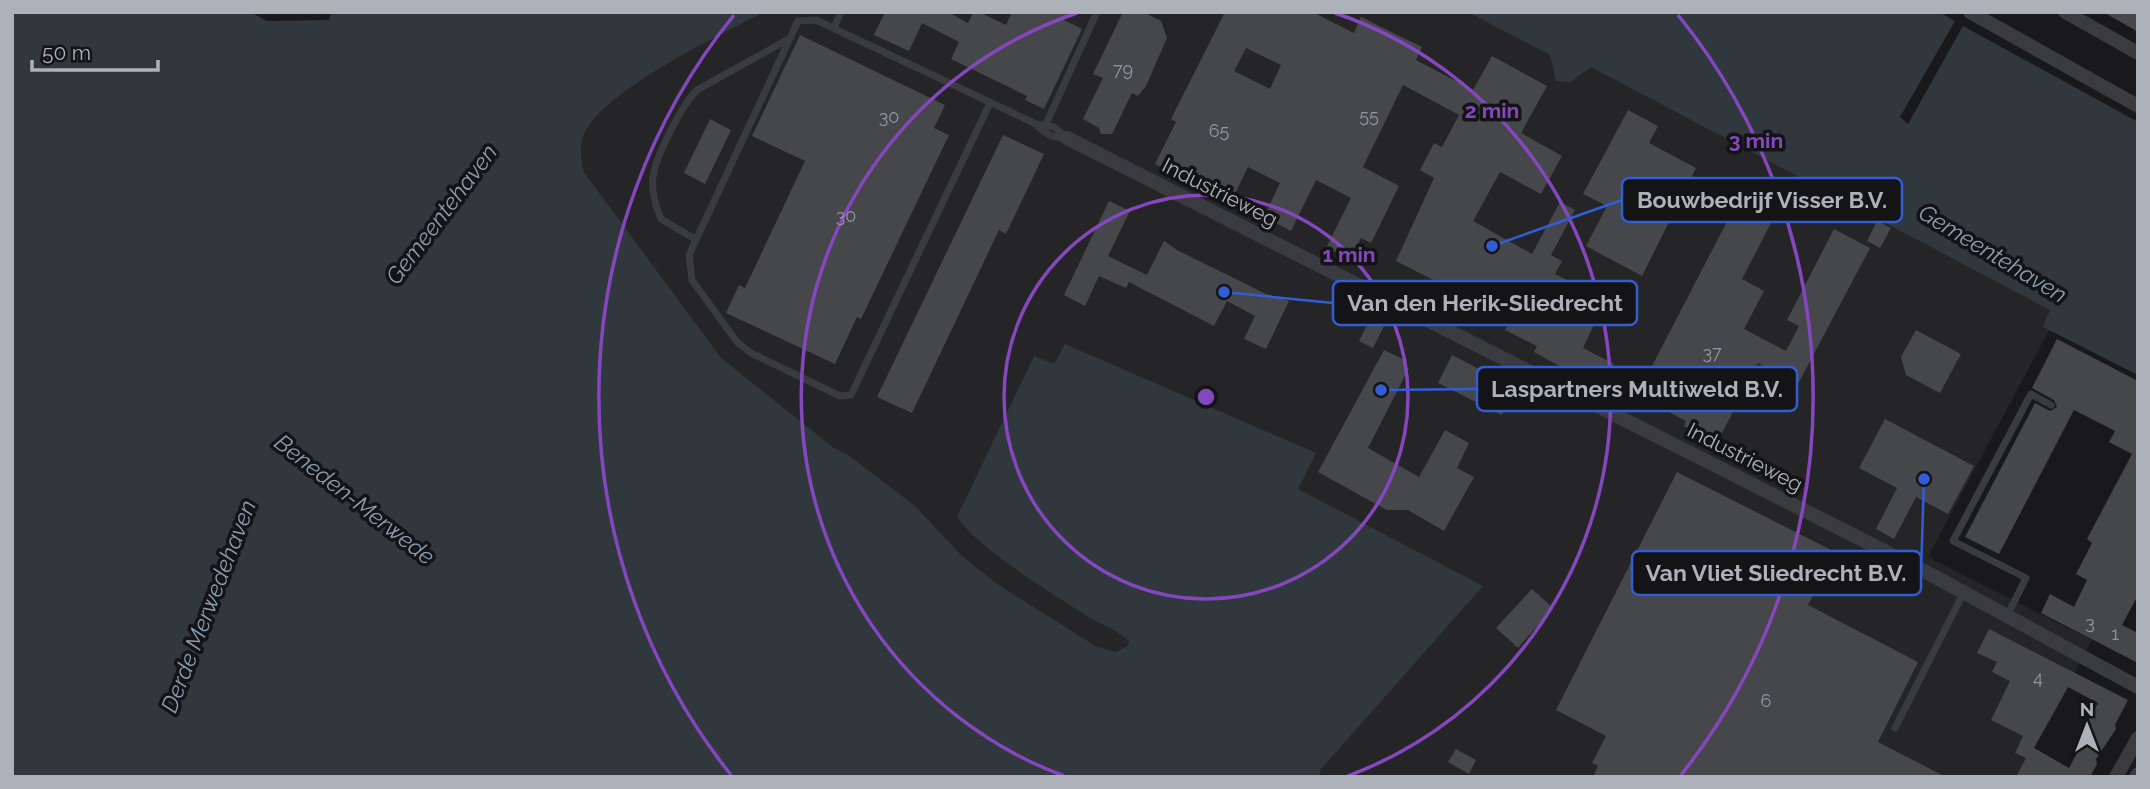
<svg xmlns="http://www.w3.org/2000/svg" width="2150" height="789" viewBox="0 0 2150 789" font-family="Raleway,sans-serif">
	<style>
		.built { fill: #252528 }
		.water { fill: #30383e }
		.building { fill: #46474b; fill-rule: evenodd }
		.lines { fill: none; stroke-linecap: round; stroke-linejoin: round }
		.lane { stroke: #3a3b40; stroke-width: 7 }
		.street { stroke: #3a3b40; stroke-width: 14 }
		.ring { fill: none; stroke: #8547be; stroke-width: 3.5 }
		.labels { text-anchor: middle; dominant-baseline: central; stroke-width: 7; stroke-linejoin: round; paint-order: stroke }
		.number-label { font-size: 18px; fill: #93969e }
		.street-label { font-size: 21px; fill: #adb1ba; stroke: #141416 }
		.water-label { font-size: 23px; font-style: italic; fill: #879eb2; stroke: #141416 }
		.centre { fill: #8547be; stroke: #141416; stroke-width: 3.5 }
		.ring-label { font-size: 21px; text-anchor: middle; font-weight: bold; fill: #8547be; stroke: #141416; stroke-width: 7; stroke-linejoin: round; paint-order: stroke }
		.leader { fill: none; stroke: #335dd4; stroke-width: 2.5 }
		.callout-dot { fill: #335dd4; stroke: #141416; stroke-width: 2.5 }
		.callout { fill: #141416; stroke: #335dd4; stroke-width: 2.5 }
		.callout-label { font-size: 23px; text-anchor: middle; font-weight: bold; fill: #adb1ba }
	</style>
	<rect width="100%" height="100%" fill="#19191b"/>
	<polygon class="built" points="734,12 1516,12 2061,308 1928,557 2092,640 2018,777 1236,777 660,357 546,147"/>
	<g class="water">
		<path d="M 12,12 L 250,12 L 267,21 L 329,20 L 331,12 L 764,12 C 720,35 604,90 584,134 C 579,144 581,159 583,171 L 721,358 L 834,448 L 848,455 L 915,506 L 961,555 L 997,584 L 1097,647 L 1116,652 L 1128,646 L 1129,641 C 1115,628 1097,623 1082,613 C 1045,588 982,552 957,517 L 1034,356 L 1054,364 L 1065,344 L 1316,453 L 1298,489 L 1483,586 L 1321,769 L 1319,777 L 12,777 Z"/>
		<polygon points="1468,12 1939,12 1955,21 1900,117 1908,124 1963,26 2138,122 2138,375 2043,327 2050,310 1591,67 1570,82 1556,81 1550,55"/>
	</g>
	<g class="building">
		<polygon points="885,12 948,12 968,23 973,12 979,12 1006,25 1012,12 1068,12 1064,20 1082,29 1044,109 1025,100 1027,96 951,59 959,42 922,23 909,51 874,35"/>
		<polygon points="1123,12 1143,12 1161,21 1167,38 1146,86 1138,96 1132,93 1112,134 1101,134 1099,128 1083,119 1103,78 1093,74"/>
		<path d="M 1225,12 L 1312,12 L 1354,33 L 1361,17 L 1422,47 L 1416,60 L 1473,90 L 1492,56 L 1547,86 L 1521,133 L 1562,156 L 1541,194 L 1500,172 L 1473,221 L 1532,254 L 1560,202 L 1575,210 L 1551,255 L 1562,261 L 1555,274 L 1606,299 L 1583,348 L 1614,364 L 1601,389 L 1534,352 L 1537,346 L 1505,330 L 1523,295 L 1499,281 L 1488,302 L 1473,294 L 1471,298 L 1462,293 L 1453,309 L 1437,300 L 1445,286 L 1396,261 L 1434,178 L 1420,170 L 1434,143 L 1442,147 L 1459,115 L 1403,85 L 1363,167 L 1399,186 L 1371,243 L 1361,238 L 1351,258 L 1326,248 L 1351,198 L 1316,180 L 1291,231 L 1264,217 L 1280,183 L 1248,167 L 1231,202 L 1155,164 L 1176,122 L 1171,119 ZM 1246,48 L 1281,65 L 1270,89 L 1234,71 Z"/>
		<polygon points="2103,12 2138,12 2138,32 2126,25"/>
		<polygon points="800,35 945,105 934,128 949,135 861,319 857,317 835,364 726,313 739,285 745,288 805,161 752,136"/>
		<polygon points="1628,110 1658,126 1649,143 1696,168 1642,276 1586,246 1607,206 1583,194"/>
		<polygon points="710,119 731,130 705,184 684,173"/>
		<polygon points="1003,135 1044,154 1006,234 999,230 912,413 877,397"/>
		<polygon points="1747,183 1782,202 1742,279 1764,291 1744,329 1786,351 1799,326 1787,320 1834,229 1870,248 1798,384 1758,363 1717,443 1684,426 1686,421 1637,395"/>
		<polygon points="1109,201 1130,211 1108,256 1147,275 1164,241 1177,250 1266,294 1289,301 1266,349 1244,339 1255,316 1227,301 1214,326 1129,282 1126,288 1099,276 1085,306 1064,295"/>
		<polygon points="1877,221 1891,228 1880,248 1867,241"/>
		<polygon points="1371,317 1385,324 1373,348 1359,341"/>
		<polygon points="1916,330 1961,354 1940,393 1906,375 1901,357"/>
		<polygon points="2057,339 2138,381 2138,595 2122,625 2138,633 2138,663 2041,613 2050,594 2074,607 2087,580 2076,574 2092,543 2087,539 2132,454 2109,442 2115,431 2074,410 1999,554 1965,537 2035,403 2050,411 2057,407 2054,400 2032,388"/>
		<polygon points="1384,350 1407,361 1405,366 1409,368 1368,448 1419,477 1445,430 1469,443 1457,468 1474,477 1444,531 1408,510 1387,510 1318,472"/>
		<polygon points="1452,355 1516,388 1502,415 1438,383"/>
		<polygon points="1885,419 1974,466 1948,514 1916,497 1894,539 1876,529 1897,488 1859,468"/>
		<polygon points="1677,472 1835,552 1808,605 1918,662 1878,742 1946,777 1593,777 1598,766 1592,763 1606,736 1556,710"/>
		<polygon points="1532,589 1553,608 1518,648 1496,628"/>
		<path d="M 1989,629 L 2128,700 L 2115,725 L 2116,729 L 2096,759 L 2097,764 L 2090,777 L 2016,777 L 2026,758 L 2015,753 L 2023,736 L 1991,720 L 2010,681 L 1992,672 L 1997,662 L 1977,653 ZM 2068,687 L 2098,703 L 2080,735 L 2085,738 L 2069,768 L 2034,748 Z"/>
		<polygon points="1456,749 1476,760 1469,774 1448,762"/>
	</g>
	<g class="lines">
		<g class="lane">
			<polyline points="834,28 841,12"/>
			<polyline points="990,103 851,395 840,396 751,353 737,342 692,280 689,255 798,21 816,20 1036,124"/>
			<path d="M 1036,124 L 1054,127 L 1067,138 C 1054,138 1045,135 1036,124 Z"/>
			<polyline points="1046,124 1097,12"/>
			<path d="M 695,239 L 661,219 C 656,208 651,189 653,177 C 656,155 682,105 697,90 L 787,40"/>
			<polyline points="2007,616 2026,578 1953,541 2031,394 2051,405"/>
			<polyline points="1895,728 1964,592"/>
		</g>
		<g class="street">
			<polyline points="1970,12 2138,106"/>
			<polyline points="2065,12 2138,53"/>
			<polyline points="1067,138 1926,572 2138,687"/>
			<polyline points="2116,777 2138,738"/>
			<polyline points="2136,777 2138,774"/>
		</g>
	</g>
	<g class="ring">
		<circle cx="1206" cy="397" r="202"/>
		<path d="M1064 776A405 405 0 0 1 1077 13M1335 13A405 405 0 0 1 1348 776"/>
		<path d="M731 775A607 607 0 0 1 734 15M1678 15A607 607 0 0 1 1681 775"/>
	</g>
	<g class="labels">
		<g class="number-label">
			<text x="1123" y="69">79</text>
			<text x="1369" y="115">55</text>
			<text x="889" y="116">30</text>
			<text x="1219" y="130">65</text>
			<text x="846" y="215">30</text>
			<text x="1712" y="352">37</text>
			<text x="2090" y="622">3</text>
			<text x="2115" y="633">1</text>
			<text x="2038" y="677">4</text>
			<text x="1766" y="700">6</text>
		</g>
		<g class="street-label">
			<text transform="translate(1220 192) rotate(27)">Industrieweg</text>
			<text transform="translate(1745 457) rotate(27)">Industrieweg</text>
		</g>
		<g class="water-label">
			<text transform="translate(441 214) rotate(-53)">Gemeentehaven</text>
			<text transform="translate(1993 253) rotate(31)">Gemeentehaven</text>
			<text transform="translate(355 499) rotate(38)">Beneden-Merwede</text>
			<text transform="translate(208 606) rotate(-69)">Derde Merwedehaven</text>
		</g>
	</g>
	<circle cx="1206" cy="397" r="10" class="centre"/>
	<g class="ring-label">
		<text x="1492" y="118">2 min</text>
		<text x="1756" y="148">3 min</text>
		<text x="1349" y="262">1 min</text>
	</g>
	<path class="leader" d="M1492 246L1622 200M1224 292L1333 303M1381 390L1477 389M1924 479L1921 573"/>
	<g class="callout-dot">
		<circle cx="1492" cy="246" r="7"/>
		<circle cx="1224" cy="292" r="7"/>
		<circle cx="1381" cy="390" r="7"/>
		<circle cx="1924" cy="479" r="7"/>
	</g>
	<g class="callout">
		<rect x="1622" y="178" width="280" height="44" rx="7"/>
		<rect x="1333" y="281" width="304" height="44" rx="7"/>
		<rect x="1477" y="367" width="320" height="44" rx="7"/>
		<rect x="1632" y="551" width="289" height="44" rx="7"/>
	</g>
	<g class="callout-label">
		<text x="1762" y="208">Bouwbedrijf Visser B.V.</text>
		<text x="1485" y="311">Van den Herik-Sliedrecht</text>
		<text x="1637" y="397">Laspartners Multiweld B.V.</text>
		<text x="1776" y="581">Van Vliet Sliedrecht B.V.</text>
	</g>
	<rect width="2150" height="789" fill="none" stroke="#adb1ba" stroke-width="28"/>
	<g transform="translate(2087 726)" stroke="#141416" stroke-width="5" paint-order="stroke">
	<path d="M0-5L12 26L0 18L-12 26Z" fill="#adb1ba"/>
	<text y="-10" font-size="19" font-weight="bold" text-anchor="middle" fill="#adb1ba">N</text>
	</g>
	<path d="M32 60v10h126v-10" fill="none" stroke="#adb1ba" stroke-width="3.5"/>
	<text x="42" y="60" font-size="21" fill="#adb1ba" stroke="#141416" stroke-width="5" paint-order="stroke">50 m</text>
</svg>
